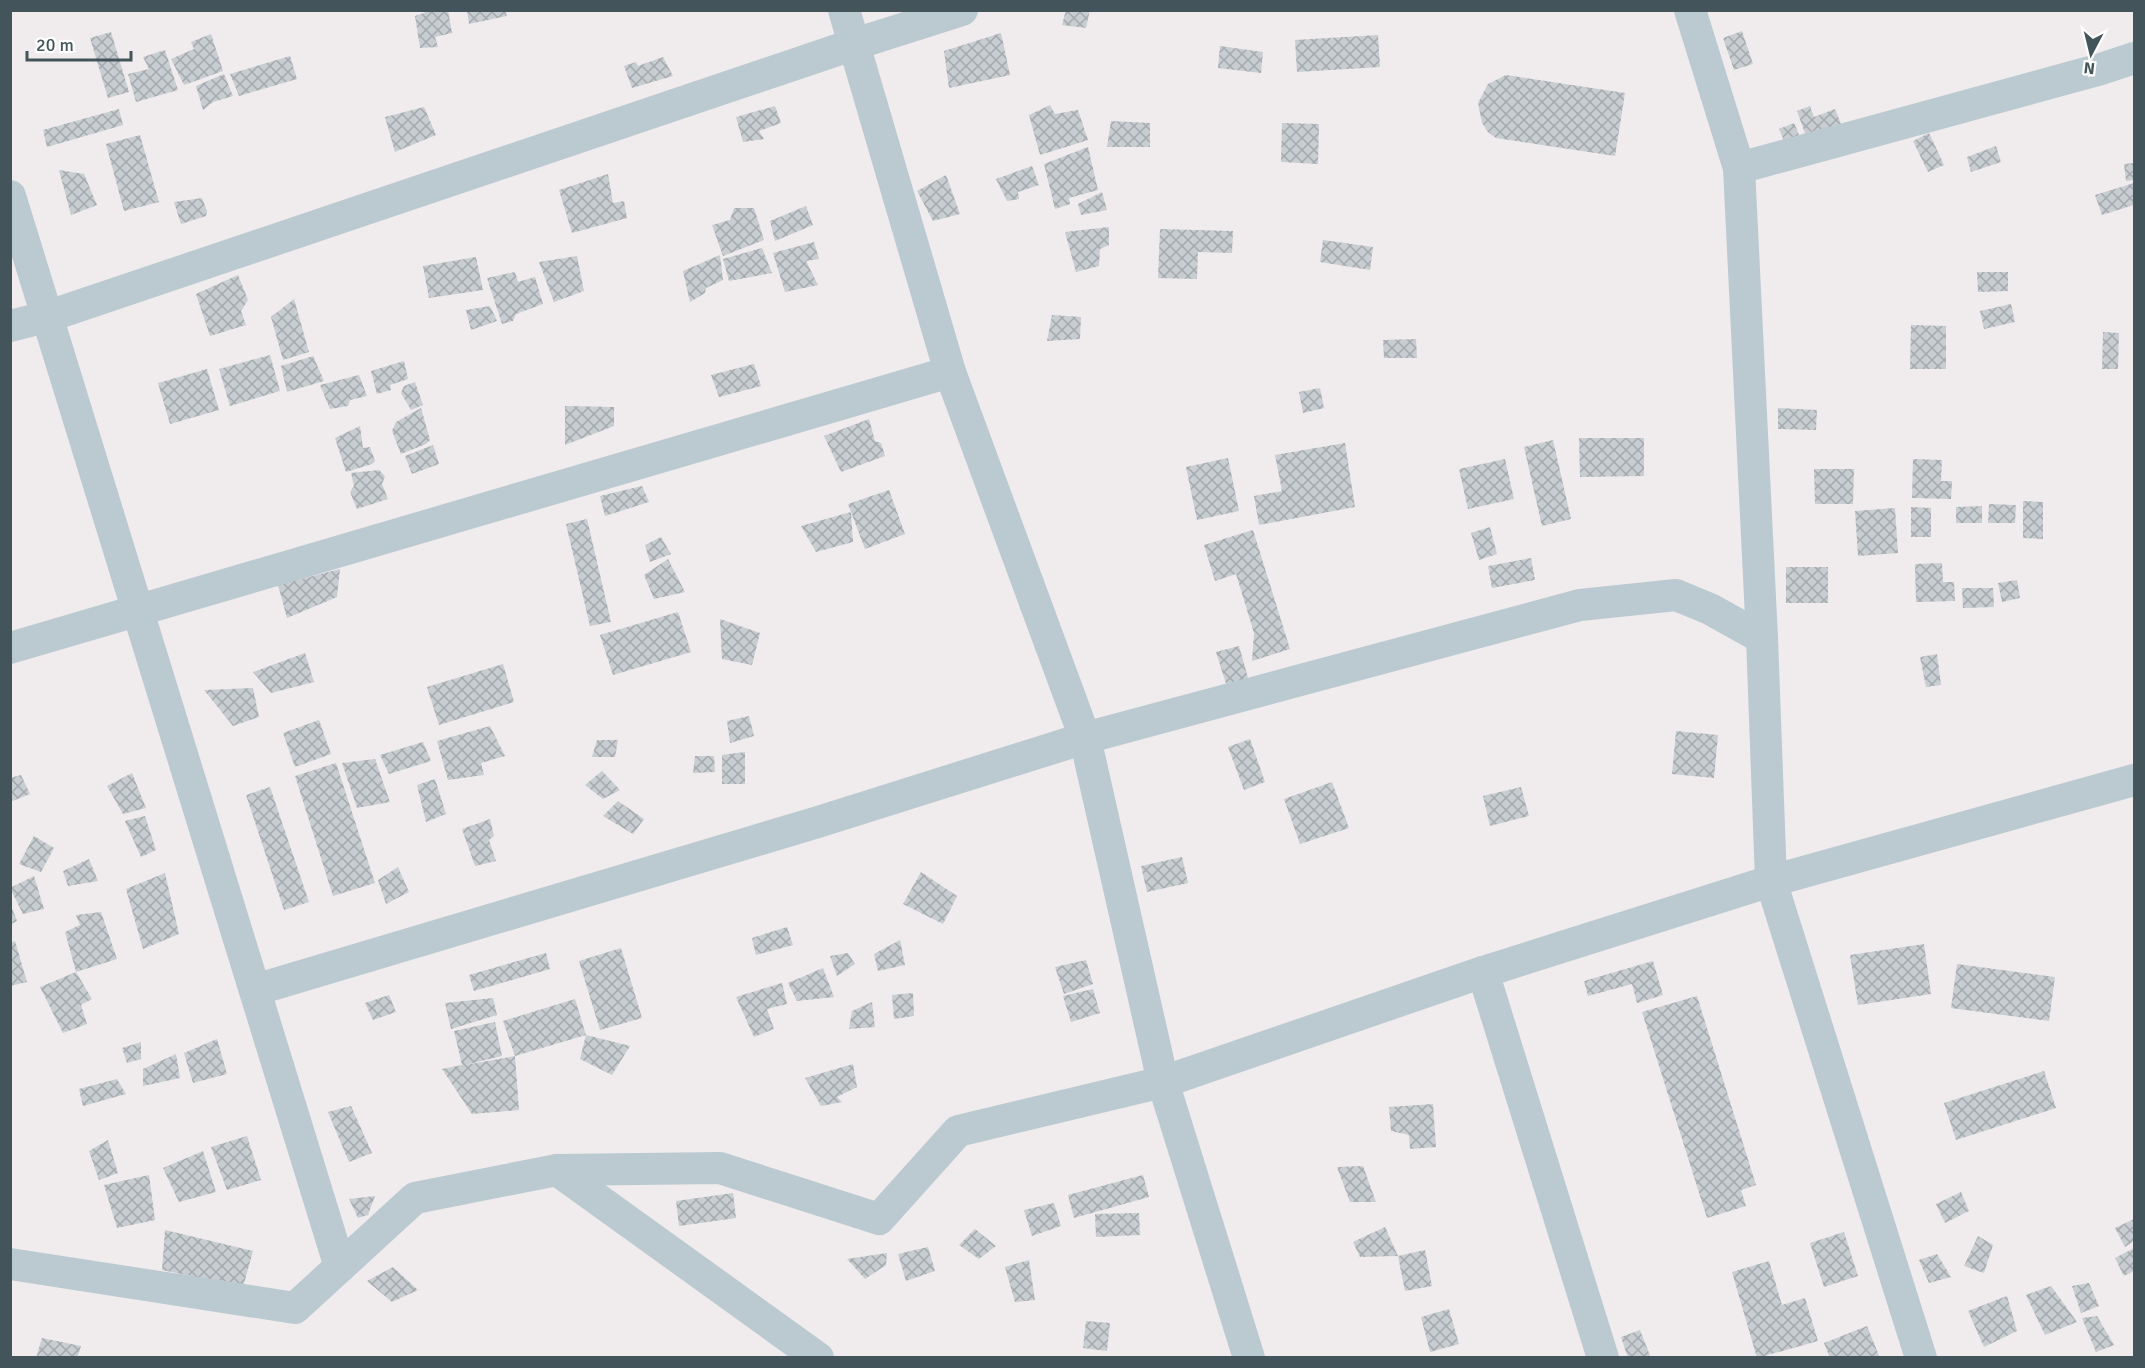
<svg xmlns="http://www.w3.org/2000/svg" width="2145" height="1368" viewBox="0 0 2145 1368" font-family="Signika,sans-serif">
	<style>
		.building { fill: url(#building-cross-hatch) }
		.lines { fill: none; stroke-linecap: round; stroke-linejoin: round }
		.street { stroke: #bbcad0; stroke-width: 32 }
	</style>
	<defs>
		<pattern id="building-cross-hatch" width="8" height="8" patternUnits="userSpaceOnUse" patternTransform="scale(1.5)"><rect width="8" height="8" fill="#c8cdd2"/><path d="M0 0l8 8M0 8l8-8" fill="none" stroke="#a4a9ad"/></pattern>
	</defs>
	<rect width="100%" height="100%" fill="#f0eced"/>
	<g class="building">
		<polygon points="432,10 448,10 452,33 435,37 438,47 420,48 415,16"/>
		<polygon points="467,10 505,10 507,16 469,24"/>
		<polygon points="1066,10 1090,10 1086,28 1062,25"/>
		<polygon points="1742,31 1753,64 1734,70 1723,38"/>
		<polygon points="111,32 129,92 108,98 90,38"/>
		<polygon points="1001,33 1010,75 949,88 944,51"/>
		<polygon points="211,34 223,71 184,85 171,59 194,49 191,42"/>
		<polygon points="1378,35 1380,67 1297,72 1295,40"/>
		<polygon points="1220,46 1263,52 1261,73 1218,68"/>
		<polygon points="165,50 178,90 136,102 128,74 149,69 143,57"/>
		<polygon points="290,56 297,79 239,96 230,74"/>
		<polygon points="663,57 673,76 632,88 624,66 636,62 638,66"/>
		<polygon points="224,74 233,96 213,102 203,110 196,86"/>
		<polygon points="1506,75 1625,93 1615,156 1496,138 1488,132 1482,123 1478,103 1488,84"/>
		<polygon points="1050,105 1055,114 1078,110 1088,140 1040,155 1029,115"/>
		<polygon points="775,106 781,123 759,131 764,139 743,142 736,117"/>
		<polygon points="1810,106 1814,117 1835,109 1842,126 1807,139 1797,111"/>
		<polygon points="424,107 436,135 395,152 385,117"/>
		<polygon points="119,109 123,125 47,147 43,130"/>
		<polygon points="1111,121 1150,123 1150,147 1107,147"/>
		<polygon points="1282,123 1319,124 1318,164 1281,162"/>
		<polygon points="1794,123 1800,137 1785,143 1779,129"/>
		<polygon points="1929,133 1944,165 1928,172 1913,141"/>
		<polygon points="140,135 159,202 124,211 106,144"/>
		<polygon points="1996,146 2001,162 1971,172 1967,157"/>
		<polygon points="1088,147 1098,190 1069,198 1070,204 1055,209 1044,164"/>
		<polygon points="2134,163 2134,180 2126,181 2124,164"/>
		<polygon points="1032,166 1039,185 1018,192 1019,199 1007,201 996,179"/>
		<polygon points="59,170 84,174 97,205 71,215"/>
		<polygon points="608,174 613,203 624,201 627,218 572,233 559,190"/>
		<polygon points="946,175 960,214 933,221 917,191"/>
		<polygon points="2134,183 2134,205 2102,215 2095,195"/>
		<polygon points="1102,192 1107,210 1081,215 1078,204"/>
		<polygon points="202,198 207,211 206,216 181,224 174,202"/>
		<polygon points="806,206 813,225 775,241 770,221"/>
		<polygon points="734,208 754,208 764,240 723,256 712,225 730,220"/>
		<polygon points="1109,227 1109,245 1100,249 1099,266 1076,272 1065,232"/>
		<polygon points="1160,229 1233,231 1232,253 1198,252 1197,279 1158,278"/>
		<polygon points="1323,240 1373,247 1370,270 1320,262"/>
		<polygon points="814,242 819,259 806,261 818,285 785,292 773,253"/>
		<polygon points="762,248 772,273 729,281 723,259"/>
		<polygon points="720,255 723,280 706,288 705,293 690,302 683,271"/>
		<polygon points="577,256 584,291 554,302 539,262"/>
		<polygon points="476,257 483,290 429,298 423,266"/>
		<polygon points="515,272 518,282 535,277 543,304 516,314 513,321 502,324 487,278"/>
		<polygon points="1977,272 2008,272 2008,291 1978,292"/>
		<polygon points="238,275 248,300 241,311 246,325 210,336 196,294"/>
		<polygon points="294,299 309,352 283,360 271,317"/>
		<polygon points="2011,304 2015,322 1984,329 1980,311"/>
		<polygon points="490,306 497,321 471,330 466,310"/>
		<polygon points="1052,315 1081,317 1080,339 1047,341"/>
		<polygon points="1911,325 1946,326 1946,369 1910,369"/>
		<polygon points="2103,332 2119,333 2118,369 2102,369"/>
		<polygon points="1416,339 1417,358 1384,358 1383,340"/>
		<polygon points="270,355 280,391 230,406 219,369"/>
		<polygon points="313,356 324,381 287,392 281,366"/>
		<polygon points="404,361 408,379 390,385 391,390 377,394 371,371"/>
		<polygon points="754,364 761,386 719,397 711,375"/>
		<polygon points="207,369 219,410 170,424 158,383"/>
		<polygon points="359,375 367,396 350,400 348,406 330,409 320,385"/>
		<polygon points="415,382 423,405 411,410 401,393 404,386"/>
		<polygon points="1320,388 1324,408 1303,413 1299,392"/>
		<polygon points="565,406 614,407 614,426 565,445"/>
		<polygon points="421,408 430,440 426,444 401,454 392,431 396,422"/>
		<polygon points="1778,408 1817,410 1816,430 1778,429"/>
		<polygon points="869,419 875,441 881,443 885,456 841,472 824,436"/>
		<polygon points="360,426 363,448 370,447 375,461 372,464 346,472 335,438"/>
		<polygon points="1579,438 1644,438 1644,476 1580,477"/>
		<polygon points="1553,440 1571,519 1542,526 1524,447"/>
		<polygon points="1345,443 1355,507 1259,525 1254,496 1282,491 1275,455"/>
		<polygon points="433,445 439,464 412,474 405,456"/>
		<polygon points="1228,458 1239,511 1197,520 1186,467"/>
		<polygon points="1505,459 1514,499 1468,509 1459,469"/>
		<polygon points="1913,459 1942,460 1941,481 1952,481 1951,499 1912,498"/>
		<polygon points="1814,469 1854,469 1853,504 1815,504"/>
		<polygon points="379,470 385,476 382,484 388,499 357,509 350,492 354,486 351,473"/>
		<polygon points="642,486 649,502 605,516 600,496"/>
		<polygon points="889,490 905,534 865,549 848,504"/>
		<polygon points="2023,501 2043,502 2043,539 2023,538"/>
		<polygon points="1989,504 2016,505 2015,523 1988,523"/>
		<polygon points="1982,506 1982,523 1956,523 1956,507"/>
		<polygon points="1911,507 1931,508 1931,537 1911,537"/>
		<polygon points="1895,508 1898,553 1858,556 1855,511"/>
		<polygon points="851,512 853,542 816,552 801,526"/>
		<polygon points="587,519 611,622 590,626 566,524"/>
		<polygon points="1490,527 1497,554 1479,560 1471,533"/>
		<polygon points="1253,530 1290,649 1252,661 1254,633 1236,574 1215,581 1204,545"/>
		<polygon points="661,537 671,554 650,562 645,545"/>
		<polygon points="1531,558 1535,580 1492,588 1488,566"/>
		<polygon points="668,559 685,592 654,599 644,575"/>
		<polygon points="1942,563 1943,582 1954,582 1955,601 1916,602 1915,564"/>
		<rect x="1786" y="567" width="42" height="36"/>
		<polygon points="340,569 337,597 287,618 278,585"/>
		<polygon points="2017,580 2020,598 2002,602 1998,583"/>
		<polygon points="1962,588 1993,588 1994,607 1963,608"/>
		<polygon points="678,612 691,652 613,675 600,635"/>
		<polygon points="720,619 760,633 752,665 722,659"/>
		<polygon points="1239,646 1249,681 1227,687 1216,652"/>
		<polygon points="305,653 314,682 271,693 253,672"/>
		<polygon points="1937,654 1941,685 1926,687 1920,657"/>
		<polygon points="503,664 514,702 439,725 427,687"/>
		<polygon points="253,688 259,717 233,726 204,690"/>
		<polygon points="749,716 754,736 730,743 727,721"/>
		<polygon points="319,720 331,754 295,767 283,733"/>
		<polygon points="490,726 505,756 481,763 484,775 448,780 437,741"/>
		<polygon points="1676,731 1718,735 1714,778 1672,774"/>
		<polygon points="1250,739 1265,782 1244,790 1228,747"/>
		<polygon points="597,740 618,740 615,757 592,757"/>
		<polygon points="423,742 431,761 389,774 380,755"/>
		<polygon points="745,752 745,784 722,784 722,755"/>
		<polygon points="695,756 714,756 715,772 693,773"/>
		<polygon points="375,759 390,802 357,808 342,763"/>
		<polygon points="336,763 375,883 333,896 295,776"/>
		<polygon points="602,771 620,790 603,799 585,785"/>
		<polygon points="132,773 146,808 123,814 107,786"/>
		<polygon points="21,775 30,794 10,802 10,778"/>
		<polygon points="435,779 446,814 426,822 417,785"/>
		<polygon points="1332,782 1349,828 1300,844 1284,799"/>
		<polygon points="270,787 309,902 284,910 246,795"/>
		<polygon points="1521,787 1529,816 1490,826 1483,796"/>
		<polygon points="618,801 644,819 633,834 603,816"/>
		<polygon points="145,816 156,850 141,857 125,821"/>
		<polygon points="490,819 494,836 489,840 496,861 475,866 462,829"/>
		<polygon points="34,836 54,848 41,872 19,864"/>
		<polygon points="1182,857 1188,883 1147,892 1141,866"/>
		<polygon points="89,859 98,881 68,886 63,871"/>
		<polygon points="398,867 409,892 386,904 378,880"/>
		<polygon points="921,872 957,896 943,924 903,904"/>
		<polygon points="165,873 179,934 143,949 126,889"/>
		<polygon points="34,876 44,909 23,914 10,888"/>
		<polygon points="10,903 17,921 10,925"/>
		<polygon points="101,912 117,959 76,972 65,932 80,925 76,915"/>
		<polygon points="787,927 793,945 756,955 752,938"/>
		<polygon points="900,940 905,965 878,971 874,954"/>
		<polygon points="15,941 27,982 10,986 10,943"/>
		<polygon points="1924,944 1931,994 1858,1005 1850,955"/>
		<polygon points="621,948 642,1018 600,1030 579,961"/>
		<polygon points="546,953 550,969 474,991 469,975"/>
		<polygon points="848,953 855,964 837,976 830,956"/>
		<polygon points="1086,960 1093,984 1064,994 1055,967"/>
		<polygon points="1653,961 1663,995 1637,1003 1632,984 1588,996 1584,981"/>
		<polygon points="1957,964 2055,977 2049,1021 1951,1008"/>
		<polygon points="823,968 834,997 797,1001 788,983"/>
		<polygon points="76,972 92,999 81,1005 87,1024 63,1033 40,987"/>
		<polygon points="782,983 787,1004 767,1009 774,1029 754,1037 736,997"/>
		<polygon points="1093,989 1100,1013 1071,1022 1063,996"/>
		<polygon points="913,993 914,1016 894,1019 892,995"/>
		<polygon points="389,995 396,1012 373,1020 365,1003"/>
		<polygon points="1697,996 1756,1185 1741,1190 1746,1206 1707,1218 1642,1012"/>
		<polygon points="493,998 497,1015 451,1029 445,1003"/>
		<polygon points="575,999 586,1035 630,1046 612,1075 580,1059 586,1035 515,1056 503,1021"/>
		<polygon points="872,1002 875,1027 849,1029 852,1011"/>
		<polygon points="495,1022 502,1056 465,1065 515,1056 519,1110 472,1114 442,1069 462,1065 454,1031"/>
		<polygon points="217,1039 227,1074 193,1083 184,1053"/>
		<polygon points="141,1042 141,1059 127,1063 122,1048"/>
		<polygon points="176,1054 180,1078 143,1086 143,1069"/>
		<polygon points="853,1064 857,1087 837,1097 842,1102 821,1106 805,1078"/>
		<polygon points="2044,1071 2056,1108 1956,1140 1944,1103"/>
		<polygon points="117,1079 126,1094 83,1106 79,1089"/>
		<polygon points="1433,1104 1436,1147 1410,1149 1409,1135 1391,1131 1389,1107"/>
		<polygon points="351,1106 372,1153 349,1162 328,1112"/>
		<polygon points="247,1136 261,1180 227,1190 211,1147"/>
		<polygon points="108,1140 118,1173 99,1180 89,1151"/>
		<polygon points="203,1151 216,1192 179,1202 163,1168"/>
		<polygon points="1363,1166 1376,1202 1350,1202 1337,1167"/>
		<polygon points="149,1175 155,1220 117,1228 104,1185"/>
		<polygon points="1143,1175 1149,1197 1074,1218 1068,1195"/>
		<polygon points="1961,1192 1969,1211 1945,1223 1936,1204"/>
		<polygon points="733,1193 736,1218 679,1226 676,1201"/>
		<polygon points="375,1196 368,1215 358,1218 349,1199"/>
		<polygon points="1054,1203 1061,1226 1032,1236 1024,1210"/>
		<polygon points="1139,1213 1140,1235 1096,1237 1095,1214"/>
		<polygon points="2134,1219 2134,1241 2125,1247 2115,1228"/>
		<polygon points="1385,1227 1398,1256 1360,1257 1353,1242"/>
		<polygon points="975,1229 996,1246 979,1259 959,1245"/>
		<polygon points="165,1230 253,1251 243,1287 162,1270"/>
		<polygon points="1844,1232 1858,1276 1824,1287 1810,1243"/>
		<polygon points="1978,1236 1993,1245 1984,1273 1964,1266"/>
		<polygon points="928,1247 935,1271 906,1281 898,1254"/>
		<polygon points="2134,1248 2134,1271 2124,1276 2115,1258"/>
		<polygon points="1425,1250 1432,1286 1405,1291 1398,1256"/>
		<polygon points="887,1253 886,1265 865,1279 847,1259"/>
		<polygon points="1937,1254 1951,1277 1929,1283 1919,1260"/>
		<polygon points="1029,1260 1035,1300 1015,1302 1005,1267"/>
		<polygon points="1769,1261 1782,1305 1805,1298 1818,1341 1757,1358 1732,1272"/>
		<polygon points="393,1267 418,1290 392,1302 367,1281"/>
		<polygon points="2089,1283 2099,1306 2081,1313 2072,1286"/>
		<polygon points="2051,1286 2077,1322 2045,1335 2026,1295"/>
		<polygon points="2007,1296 2017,1331 1984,1347 1968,1311"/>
		<polygon points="1449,1309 1459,1344 1430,1352 1421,1317"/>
		<polygon points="2097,1316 2114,1345 2096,1352 2082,1318"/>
		<polygon points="1086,1321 1110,1323 1107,1351 1083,1348"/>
		<polygon points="1867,1326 1880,1358 1830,1358 1824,1343"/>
		<polygon points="1640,1330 1651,1358 1628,1358 1621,1337"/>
		<polygon points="42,1338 81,1346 77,1358 36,1358"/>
	</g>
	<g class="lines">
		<g class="street">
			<polyline points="844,10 950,372 1085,738 1163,1082 1249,1358"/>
			<polyline points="1690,10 1739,168 1762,638 1771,881 1921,1358"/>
			<polyline points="1739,168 2101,69 2134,58"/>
			<polyline points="10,196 340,1267"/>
			<polyline points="10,326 46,317 855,44 962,10"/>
			<polyline points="10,648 950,372"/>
			<polyline points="1483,972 1603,1358"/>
			<polyline points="255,990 818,822 1085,738 1580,605 1676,595 1710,609 1762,638"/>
			<polyline points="557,1170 720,1168 879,1219 958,1131 1163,1082 1483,972 1771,881 2134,780"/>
			<polyline points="10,1264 295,1308 415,1198 557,1170 818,1358"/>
		</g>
	</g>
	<rect width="2145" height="1368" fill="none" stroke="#43545b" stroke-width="24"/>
	<g transform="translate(2091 54) rotate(187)" stroke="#ffffff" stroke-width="4.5" paint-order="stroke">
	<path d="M0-4.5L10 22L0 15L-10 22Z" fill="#43545b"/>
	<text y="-9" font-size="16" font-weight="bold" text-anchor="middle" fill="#43545b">N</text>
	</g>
	<path d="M27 51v9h104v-9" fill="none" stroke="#43545b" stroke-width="3"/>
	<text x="36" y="51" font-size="18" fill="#43545b" stroke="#ffffff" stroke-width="4.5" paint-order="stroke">20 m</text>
</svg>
